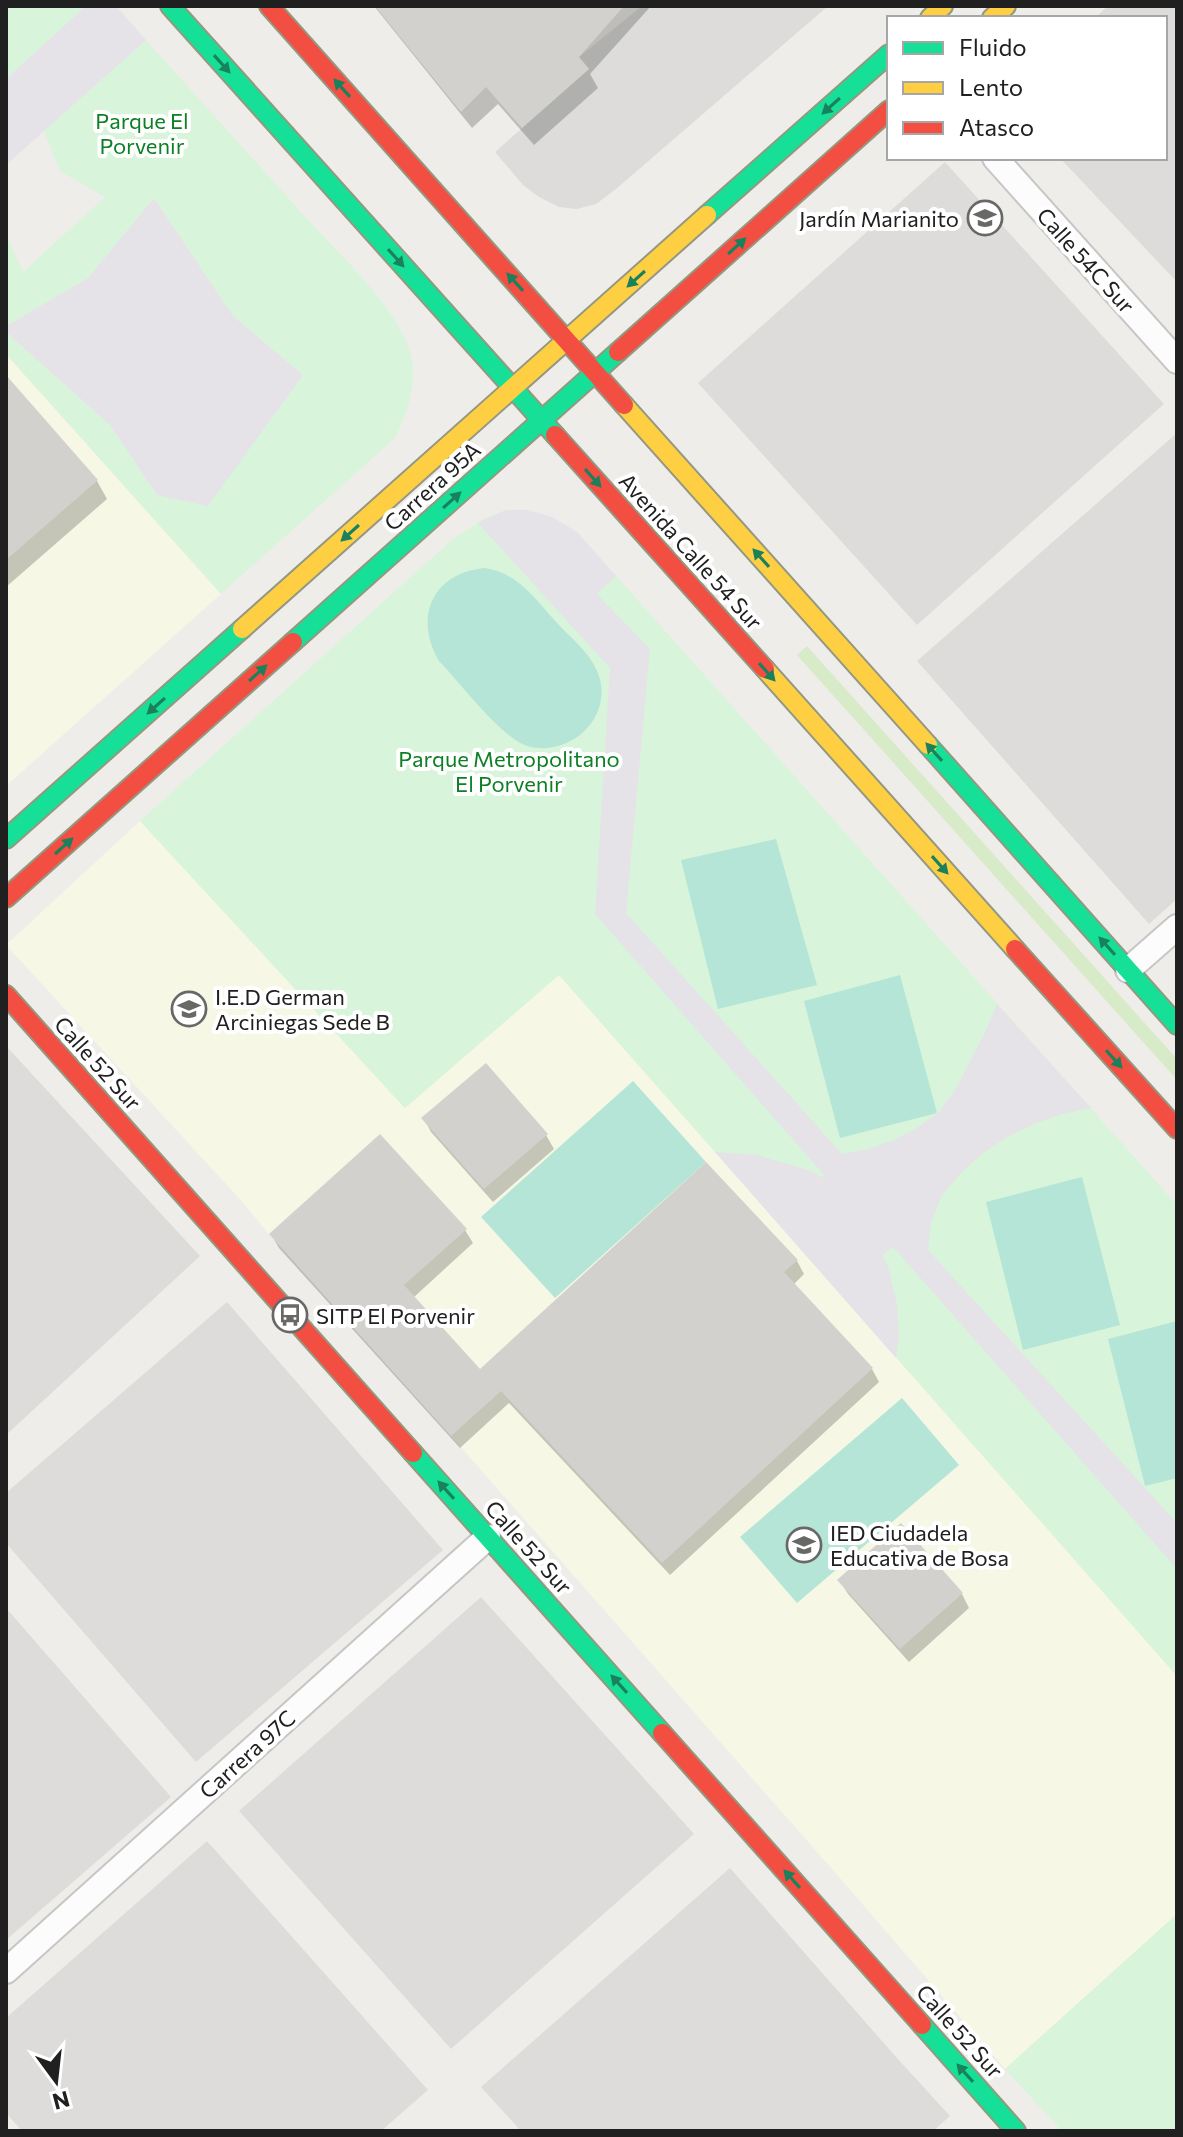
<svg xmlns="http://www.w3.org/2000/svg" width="1183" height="2137" viewBox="0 0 1183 2137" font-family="Commissioner,sans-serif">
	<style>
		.residential { fill: #dedcda }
		.education { fill: #f6f7e5 }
		.religious { fill: #dddcda }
		.grass { fill: #d8ebc9 }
		.park { fill: #d8f4db }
		.pitch { fill: #b5e5d6 }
		.plaza { fill: #e5e3e7 }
		.shadow { fill: #0003 }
		.building { fill: #d3d1ce }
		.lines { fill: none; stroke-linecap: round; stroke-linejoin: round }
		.street-casing { stroke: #c7c6c5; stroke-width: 28 }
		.fast-casing { stroke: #949880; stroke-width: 22 }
		.slow-casing { stroke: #949880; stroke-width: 22 }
		.jam-casing { stroke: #949880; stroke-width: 22 }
		.street { stroke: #fdfcfc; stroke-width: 24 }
		.fast { stroke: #16e098; stroke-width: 18 }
		.slow { stroke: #ffcf43; stroke-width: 18 }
		.jam { stroke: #f24e42; stroke-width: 18 }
		.oneway { fill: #1b805c }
		.labels { text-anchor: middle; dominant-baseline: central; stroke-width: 8; stroke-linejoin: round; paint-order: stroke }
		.park-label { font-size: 22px; fill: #0d7f24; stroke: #fff }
		.poi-label { font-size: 22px; fill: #202020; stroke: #fff; text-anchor: start }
		.street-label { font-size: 22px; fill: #202020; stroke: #fff }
	</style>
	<rect width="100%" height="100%" fill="#efede9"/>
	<g class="residential">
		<polygon points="1108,6 1177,6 1177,282 1060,158 1165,158 1165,18 1095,18"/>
		<polygon points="945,162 1164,404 917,625 698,383"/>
		<polygon points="1177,433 1177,899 1149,924 917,661"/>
		<polygon points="6,1046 200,1256 6,1435"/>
		<polygon points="227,1302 443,1550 196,1762 6,1543 6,1493"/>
		<polygon points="481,1597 694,1834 451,2049 239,1811"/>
		<polygon points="6,1608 171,1797 6,1940"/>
		<polygon points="207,1841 428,2090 381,2131 22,2131 6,2113 6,2018"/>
		<polygon points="730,1868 897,2058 950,2116 933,2131 521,2131 481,2087"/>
	</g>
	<g class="education">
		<polygon points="6,354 221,594 6,786"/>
		<polygon points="140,821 405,1108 559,975 1177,1676 1177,1914 1005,2069 839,1877 451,1436 269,1234 237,1196 6,945"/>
	</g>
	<polygon class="religious" points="642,6 828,6 616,189 596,204 577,209 559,207 539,197 523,185 495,152 589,69 579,57"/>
	<polygon class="grass" points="807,646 1177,1059 1177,1080 797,655"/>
	<g class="park">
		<polygon points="6,6 86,6 6,79"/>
		<path d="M 146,40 C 200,100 255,161 309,221 C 341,256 400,310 411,356 C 418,384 407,413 395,438 L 221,594 L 6,354 L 6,332 L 110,425 L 157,495 L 303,375 L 233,316 L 154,198 L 88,278 L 6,326 L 6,235 L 23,272 L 105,197 L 60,171 L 44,131 Z"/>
		<path d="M 506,510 C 536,510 552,517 577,532 L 1177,1205 L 1177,1676 L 559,975 L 405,1108 L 140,821 L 453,539 L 485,518 Z"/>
		<polygon points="1177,1914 1177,2131 1062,2131 1005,2069"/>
	</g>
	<g class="pitch">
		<path d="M 484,568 C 517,572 535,599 556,622 C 569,636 588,651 596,669 C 611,698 594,733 564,744 C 548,750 531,750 517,741 C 491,724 461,684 439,661 C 413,617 433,573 484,568 Z"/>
		<polygon points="776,839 817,985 718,1009 681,860"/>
		<polygon points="900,975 937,1113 840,1138 804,1001"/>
		<polygon points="633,1081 706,1162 555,1298 481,1217"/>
		<polygon points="1082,1177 1120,1325 1023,1350 986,1202"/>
		<polygon points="1177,1321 1177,1478 1145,1486 1108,1339"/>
		<polygon points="902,1398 959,1465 797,1603 740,1537"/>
	</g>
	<g class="plaza">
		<polygon points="86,6 116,6 146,40 6,165 6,79"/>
		<polygon points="154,198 233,316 303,375 208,506 157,495 110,425 6,332 6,326 88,278"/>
		<polygon points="506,510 528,510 552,517 577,532 616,576 597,594 650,649 626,913 842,1154 868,1149 894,1140 917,1128 939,1112 957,1087 985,1032 997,1004 1091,1108 1062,1114 1034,1124 1007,1137 983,1153 960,1174 941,1197 931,1223 928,1250 1177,1523 1177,1569 893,1247 882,1255 888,1266 897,1305 899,1332 896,1358 715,1152 757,1155 811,1171 821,1177 825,1176 595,914 610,668 478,523"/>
	</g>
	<g class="shadow">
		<polygon points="374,6 651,6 590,74 598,88 534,145 498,104 472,128"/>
		<polygon points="6,378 97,481 107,499 6,587"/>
		<polygon points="424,1119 546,1135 554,1149 493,1202 431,1132"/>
		<polygon points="465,1230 473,1243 413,1298 480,1371 797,1261 804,1274 793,1285 872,1369 879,1382 670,1575 509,1403 460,1448 279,1248 271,1234"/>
		<polygon points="840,1581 962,1594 969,1608 909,1662 848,1594"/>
	</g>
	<g class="building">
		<polygon points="375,6 624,6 579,57 589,69 522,128 486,87 461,112"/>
		<polygon points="6,375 98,480 6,560"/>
		<polygon points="486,1063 548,1134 484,1189 421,1118"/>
		<polygon points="380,1134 467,1229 404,1285 480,1369 706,1162 798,1260 784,1272 873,1368 662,1563 501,1391 451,1436 269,1234"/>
		<polygon points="901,1523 963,1593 900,1649 837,1580"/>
	</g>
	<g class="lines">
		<g class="street-casing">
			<g id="street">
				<polyline points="995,158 1177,361"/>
				<polyline points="1128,970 1177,927"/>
				<polyline points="6,1971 488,1537"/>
			</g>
		</g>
		<g class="fast-casing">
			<g id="fast">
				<polyline points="170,6 555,435"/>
				<polyline points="707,215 889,54"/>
				<polyline points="293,642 618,352"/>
				<polyline points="928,745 1177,1025"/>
				<polyline points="6,839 242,629"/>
				<polyline points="413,1453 662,1733"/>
				<polyline points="922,2025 1016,2131"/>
			</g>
		</g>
		<g class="slow-casing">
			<g id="slow">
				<polyline points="930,18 943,6"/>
				<polyline points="992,18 1006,6"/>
				<polyline points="624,405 928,745"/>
				<polyline points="242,629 707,215"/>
				<polyline points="765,669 1015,949"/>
			</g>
		</g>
		<g class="jam-casing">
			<g id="jam">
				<polyline points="269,6 624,405"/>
				<polyline points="618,352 889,110"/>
				<polyline points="555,435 765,669"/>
				<polyline points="6,898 293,642"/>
				<polyline points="1015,949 1177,1129"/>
				<polyline points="6,995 413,1453"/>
				<polyline points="662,1733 922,2025"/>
			</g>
		</g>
		<use href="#street" class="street"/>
		<use href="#fast" class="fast"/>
		<use href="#slow" class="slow"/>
		<use href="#jam" class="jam"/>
	</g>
	<defs><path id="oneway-solid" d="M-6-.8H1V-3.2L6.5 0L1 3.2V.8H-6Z" transform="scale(2)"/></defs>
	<g class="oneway">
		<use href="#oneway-solid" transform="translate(222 64) rotate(48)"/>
		<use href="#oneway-solid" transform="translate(342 88) rotate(-132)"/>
		<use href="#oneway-solid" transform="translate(831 106) rotate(138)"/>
		<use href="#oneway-solid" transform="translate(737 246) rotate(-42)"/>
		<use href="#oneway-solid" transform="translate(396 258) rotate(48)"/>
		<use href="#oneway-solid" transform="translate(636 279) rotate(138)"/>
		<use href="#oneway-solid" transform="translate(515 282) rotate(-132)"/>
		<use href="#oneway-solid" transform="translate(593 478) rotate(48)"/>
		<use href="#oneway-solid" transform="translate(452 500) rotate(-42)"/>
		<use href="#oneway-solid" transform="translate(350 533) rotate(138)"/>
		<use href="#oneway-solid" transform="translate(761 558) rotate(-132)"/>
		<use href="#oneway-solid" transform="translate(767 672) rotate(48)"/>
		<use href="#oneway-solid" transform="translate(258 673) rotate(-42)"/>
		<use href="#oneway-solid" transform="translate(156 706) rotate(138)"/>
		<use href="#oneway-solid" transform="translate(934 752) rotate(-132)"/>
		<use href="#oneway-solid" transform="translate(64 846) rotate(-42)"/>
		<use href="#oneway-solid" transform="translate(940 865) rotate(48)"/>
		<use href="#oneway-solid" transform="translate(1107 946) rotate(-132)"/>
		<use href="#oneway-solid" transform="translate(1114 1059) rotate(48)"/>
		<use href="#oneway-solid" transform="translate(446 1490) rotate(-132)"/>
		<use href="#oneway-solid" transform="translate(619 1684) rotate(-132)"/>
		<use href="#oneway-solid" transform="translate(792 1879) rotate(-132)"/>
		<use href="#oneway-solid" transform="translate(965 2073) rotate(-132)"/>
	</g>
	<defs>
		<g id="school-ring" transform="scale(1.8)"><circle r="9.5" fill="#fff" stroke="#686866" stroke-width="1.5"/><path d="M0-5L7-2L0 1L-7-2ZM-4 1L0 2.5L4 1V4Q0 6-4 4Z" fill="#686866"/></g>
		<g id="bus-ring" transform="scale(1.8)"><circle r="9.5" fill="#fff" stroke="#686866" stroke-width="1.5"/><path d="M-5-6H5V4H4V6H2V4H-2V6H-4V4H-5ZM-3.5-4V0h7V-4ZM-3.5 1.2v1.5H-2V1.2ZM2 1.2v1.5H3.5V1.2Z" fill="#686866"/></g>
	</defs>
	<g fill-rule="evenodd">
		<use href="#school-ring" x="985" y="218"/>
		<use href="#school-ring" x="189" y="1009"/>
		<use href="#bus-ring" x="290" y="1315"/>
		<use href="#school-ring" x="804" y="1545"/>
	</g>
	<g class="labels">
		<g class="park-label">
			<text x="142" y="120">Parque El<tspan x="142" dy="25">Porvenir</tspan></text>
			<text x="509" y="758">Parque Metropolitano<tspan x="509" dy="25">El Porvenir</tspan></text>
		</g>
		<g class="poi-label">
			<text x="959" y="218" text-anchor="end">Jardín Marianito</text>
			<text x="215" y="996">I.E.D German<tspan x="215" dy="25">Arciniegas Sede B</tspan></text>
			<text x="316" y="1315">SITP El Porvenir</text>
			<text x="830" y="1532">IED Ciudadela<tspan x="830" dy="25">Educativa de Bosa</tspan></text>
		</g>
		<g class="street-label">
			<text transform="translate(1086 260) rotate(48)">Calle 54C Sur</text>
			<text transform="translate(432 486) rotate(-42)">Carrera 95A</text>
			<text transform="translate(691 551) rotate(48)">Avenida Calle 54 Sur</text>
			<text transform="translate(98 1063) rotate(48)">Calle 52 Sur</text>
			<text transform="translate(529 1547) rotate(48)">Calle 52 Sur</text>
			<text transform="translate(247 1754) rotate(-42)">Carrera 97C</text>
			<text transform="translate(960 2031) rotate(48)">Calle 52 Sur</text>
		</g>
	</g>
	<rect width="1183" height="2137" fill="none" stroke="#202020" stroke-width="16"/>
	<rect x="887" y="16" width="280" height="144" fill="#ffffff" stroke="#a6a6a6" stroke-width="2"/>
	<rect x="903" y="42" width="40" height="12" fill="#16e098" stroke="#a6a6a6" stroke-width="2"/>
	<text x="959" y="56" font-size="24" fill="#202020">Fluido</text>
	<rect x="903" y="82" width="40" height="12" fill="#ffcf43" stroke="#a6a6a6" stroke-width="2"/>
	<text x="959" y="96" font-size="24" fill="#202020">Lento</text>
	<rect x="903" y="122" width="40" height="12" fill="#f24e42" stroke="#a6a6a6" stroke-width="2"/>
	<text x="959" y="136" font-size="24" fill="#202020">Atasco</text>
	<g transform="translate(56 2081) rotate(165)" stroke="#ffffff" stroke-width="6" paint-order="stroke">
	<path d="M0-6L14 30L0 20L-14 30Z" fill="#202020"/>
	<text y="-12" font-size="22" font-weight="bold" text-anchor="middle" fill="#202020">N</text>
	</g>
</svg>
